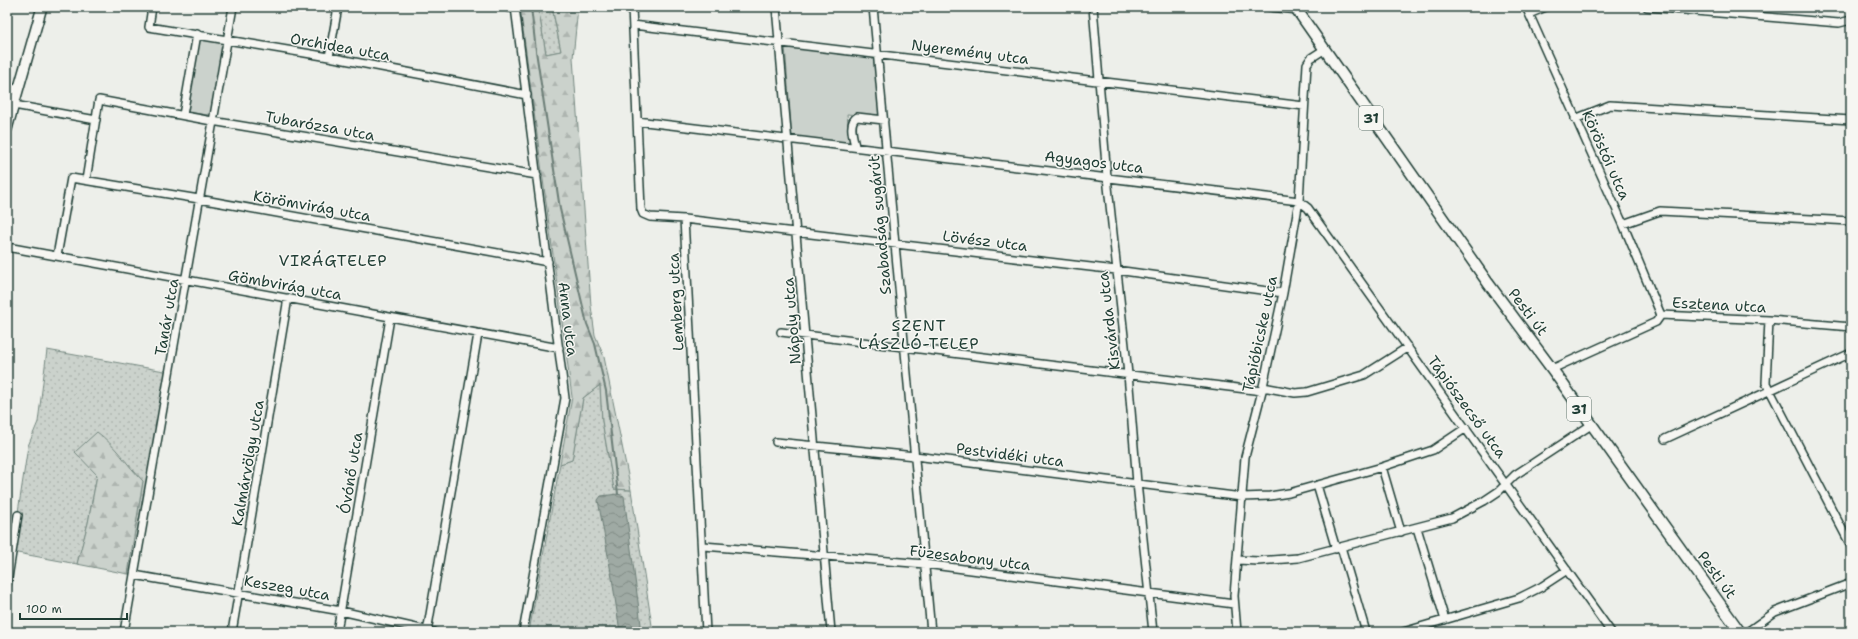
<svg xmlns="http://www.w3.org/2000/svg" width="1858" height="639" font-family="'Shantell Sans',sans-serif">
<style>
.grass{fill:url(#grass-dots);stroke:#758880}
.forest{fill:url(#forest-firs);stroke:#758880}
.park{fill:#cbd2cc;stroke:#758880}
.water{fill:url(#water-waves);stroke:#6c7e77}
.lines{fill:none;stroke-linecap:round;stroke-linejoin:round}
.stream{stroke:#6c7e77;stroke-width:2}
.street-casing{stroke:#1f3d34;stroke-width:10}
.secondary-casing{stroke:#1f3d34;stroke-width:12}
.primary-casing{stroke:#1f3d34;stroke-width:13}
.street{stroke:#f6f6f2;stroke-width:7}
.secondary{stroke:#f6f6f2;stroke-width:9}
.primary{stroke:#f6f6f2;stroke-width:10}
.labels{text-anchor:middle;stroke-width:3;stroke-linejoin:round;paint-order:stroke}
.shield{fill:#f6f6f2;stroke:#60746d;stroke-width:1}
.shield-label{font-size:14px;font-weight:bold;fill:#1f3d34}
.street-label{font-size:15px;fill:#1f3d34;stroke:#f6f6f2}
.neighbourhood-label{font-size:16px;letter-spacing:1px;fill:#1f3d34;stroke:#f6f6f2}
</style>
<defs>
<pattern id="grass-dots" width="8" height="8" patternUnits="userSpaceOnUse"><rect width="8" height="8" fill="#cbd2cc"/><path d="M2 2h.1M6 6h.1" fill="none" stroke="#aeb5b0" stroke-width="1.8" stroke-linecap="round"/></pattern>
<pattern id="forest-firs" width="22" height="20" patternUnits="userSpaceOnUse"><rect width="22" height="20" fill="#cbd2cc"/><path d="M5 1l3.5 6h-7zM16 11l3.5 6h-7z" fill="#aeb5b0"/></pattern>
<pattern id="water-waves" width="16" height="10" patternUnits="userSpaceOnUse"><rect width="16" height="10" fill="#9faaa4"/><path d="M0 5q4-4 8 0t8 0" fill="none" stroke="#818c86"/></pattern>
</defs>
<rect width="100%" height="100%" fill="#edefea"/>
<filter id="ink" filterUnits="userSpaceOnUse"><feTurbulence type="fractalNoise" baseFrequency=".025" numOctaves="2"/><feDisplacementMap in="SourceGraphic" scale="8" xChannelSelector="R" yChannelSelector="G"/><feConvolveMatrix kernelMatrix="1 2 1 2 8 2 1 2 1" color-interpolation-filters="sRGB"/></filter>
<g filter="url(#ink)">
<!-- grass -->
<path class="grass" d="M 538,7 L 552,7 L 561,51 L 546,54 Z
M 47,350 L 170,372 L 134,575 L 128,574 L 143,481 L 128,465 L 97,475 L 88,523 L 77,564 L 12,552 L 28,446 L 38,422 Z
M 600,385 L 602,421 L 614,489 L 631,490 L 653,632 L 529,632 L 560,464 L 572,460 L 583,398 Z"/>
<!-- forest -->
<path class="forest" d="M 520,7 L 538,7 L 546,54 L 561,51 L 552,7 L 578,7 L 573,58 L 591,306 L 595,335 L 604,357 L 631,490 L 614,489 L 602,421 L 600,385 L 583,398 L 572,460 L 560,464 L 572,397 Z
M 97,432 C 115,445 127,465 143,481 L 128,574 L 77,564 L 88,523 L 97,475 L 75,452 Z"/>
<!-- park -->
<path class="park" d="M 201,38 L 221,42 L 223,45 L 212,112 L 206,115 L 189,112 L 186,109 L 199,39 Z
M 785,46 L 870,56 L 875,62 L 880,117 L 847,114 L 850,143 L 792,138 Z"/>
<!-- water -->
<path class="water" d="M 618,494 L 624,496 L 642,632 L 620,632 L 612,578 L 598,500 L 601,496 Z"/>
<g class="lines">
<!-- stream -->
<path class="stream" d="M 531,7 L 536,51 L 560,209 L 587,324 L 595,344 L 606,391 L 618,494"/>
<defs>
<path id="street" d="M 152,7 L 149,27 L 329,57 L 527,95
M 506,7 L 516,9
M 515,7 L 565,398 L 523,632
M 632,7 L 641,209 L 643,214 L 650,217 L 684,219 L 1116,270 L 1283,293
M 776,7 L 831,632
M 873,7 L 931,632
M 1093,7 L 1107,177 L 1128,374 L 1137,483 L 1153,632
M 1270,7 L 1298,10
M 1526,7 L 1623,224 L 1661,315
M 1647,7 L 1839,23 L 1851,20
M 1529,14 L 1546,7
M 633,25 L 1304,106
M 329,57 L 338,7
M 7,90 L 19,88
M 14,105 L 96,120
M 183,115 L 197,34
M 1575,119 L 1610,105 L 1851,120
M 637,121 L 1299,201 L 1308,208 L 1611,632
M 855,146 C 853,137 848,122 857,117 L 884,120
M 86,180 L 99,100 L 212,121 L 537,175
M 684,219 L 706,632
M 1623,224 L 1660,211 L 1851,221
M 7,247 L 559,348
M 57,256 L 71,178 L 199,199 L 548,262
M 1661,315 L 1769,320 L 1851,327
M 1769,320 L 1766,383 L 1851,546
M 781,332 L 1262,391
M 1552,369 L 1656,322 L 1661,315
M 1263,387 L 1295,393 L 1307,392 L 1364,375 L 1408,347
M 1665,439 L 1851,353
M 776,442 L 915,456 L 1242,497 L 1270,496 L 1289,493 L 1382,467 L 1433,450 L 1466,428
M 1382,467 L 1401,532
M 1317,485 L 1336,549
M 1417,528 L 1445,620
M 703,546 L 925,564 L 1234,604
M 1341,547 L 1366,632
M 1237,560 L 1258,561 L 1298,558 L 1452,518 L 1484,501 L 1499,491 L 1515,475 L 1591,425
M 134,575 L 341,611 L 434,632
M 7,584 L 18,515
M 124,632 L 233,7
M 232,632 L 288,298
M 337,632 L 390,318
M 427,632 L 478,334
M 1237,632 L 1234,596 L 1245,457 L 1262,391 L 1283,293 L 1299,201 L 1307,64 L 1311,58 L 1325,49
M 1403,632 L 1519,598 L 1541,587 L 1567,570
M 1747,632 L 1775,612 L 1851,583"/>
<path id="secondary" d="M 7,129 L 42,7"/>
<path id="primary" d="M 1295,7 L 1488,283 L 1552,369 L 1740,632"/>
</defs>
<!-- street casing -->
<use href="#street" class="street-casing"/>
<!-- secondary casing -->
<use href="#secondary" class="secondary-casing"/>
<!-- primary casing -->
<use href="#primary" class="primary-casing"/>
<!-- street -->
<use href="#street" class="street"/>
<!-- secondary -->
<use href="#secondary" class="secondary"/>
<!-- primary -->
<use href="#primary" class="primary"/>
</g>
</g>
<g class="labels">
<!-- shield labels -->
<g class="shield">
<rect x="1359" y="106" width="24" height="24" rx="3"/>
<rect x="1567" y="397" width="24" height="24" rx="3"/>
</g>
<g class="shield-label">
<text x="1371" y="123">31</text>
<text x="1579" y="414">31</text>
</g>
<!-- street labels -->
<g class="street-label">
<text transform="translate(340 47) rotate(10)" y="5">Orchidea utca</text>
<text transform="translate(970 52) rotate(7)" y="5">Nyeremény utca</text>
<text transform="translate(320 126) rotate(10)" y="5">Tubarózsa utca</text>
<text transform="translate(1606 155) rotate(66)" y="5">Köröstói utca</text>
<text transform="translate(1094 162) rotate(7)" y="5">Agyagos utca</text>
<text transform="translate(312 206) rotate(10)" y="5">Körömvirág utca</text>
<text transform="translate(880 225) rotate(-95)" y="5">Szabadság sugárút</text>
<text transform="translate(985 241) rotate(7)" y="5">Lövész utca</text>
<text transform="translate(285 285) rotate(10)" y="5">Gömbvirág utca</text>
<text transform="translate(676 302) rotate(-93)" y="5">Lemberg utca</text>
<text transform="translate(1719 305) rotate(3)" y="5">Esztena utca</text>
<text transform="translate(1528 312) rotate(53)" y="5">Pesti út</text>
<text transform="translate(167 317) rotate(-80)" y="5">Tanár utca</text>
<text transform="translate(568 319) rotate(83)" y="5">Anna utca</text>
<text transform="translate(792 321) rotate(-95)" y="5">Nápoly utca</text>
<text transform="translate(1109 321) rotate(-97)" y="5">Kisvárda utca</text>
<text transform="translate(1260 334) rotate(-78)" y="5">Tápióbicske utca</text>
<text transform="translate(1467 407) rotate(54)" y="5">Tápiószecső utca</text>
<text transform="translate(1010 455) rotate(7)" y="5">Pestvidéki utca</text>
<text transform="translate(248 463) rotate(-80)" y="5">Kalmárvölgy utca</text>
<text transform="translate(351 473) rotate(-81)" y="5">Óvónő utca</text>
<text transform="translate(970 558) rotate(7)" y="5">Füzesabony utca</text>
<text transform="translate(1717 575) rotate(54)" y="5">Pesti út</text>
<text transform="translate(287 588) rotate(10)" y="5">Keszeg utca</text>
</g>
<!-- neighbourhood labels -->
<g class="neighbourhood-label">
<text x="333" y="266">VIRÁGTELEP</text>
<text x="919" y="331">SZENT<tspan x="919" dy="18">LÁSZLÓ-TELEP</tspan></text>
</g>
</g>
<!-- margin -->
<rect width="1858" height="639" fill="none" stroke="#f6f6f2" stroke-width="24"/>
<rect x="12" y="12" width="1834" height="615" fill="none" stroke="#1f3d34" stroke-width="1.5" filter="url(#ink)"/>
<!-- scale -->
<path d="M20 613v6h107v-6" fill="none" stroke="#1f3d34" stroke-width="2"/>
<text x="26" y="613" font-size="12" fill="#1f3d34" stroke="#f6f6f2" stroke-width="3" paint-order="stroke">100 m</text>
</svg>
